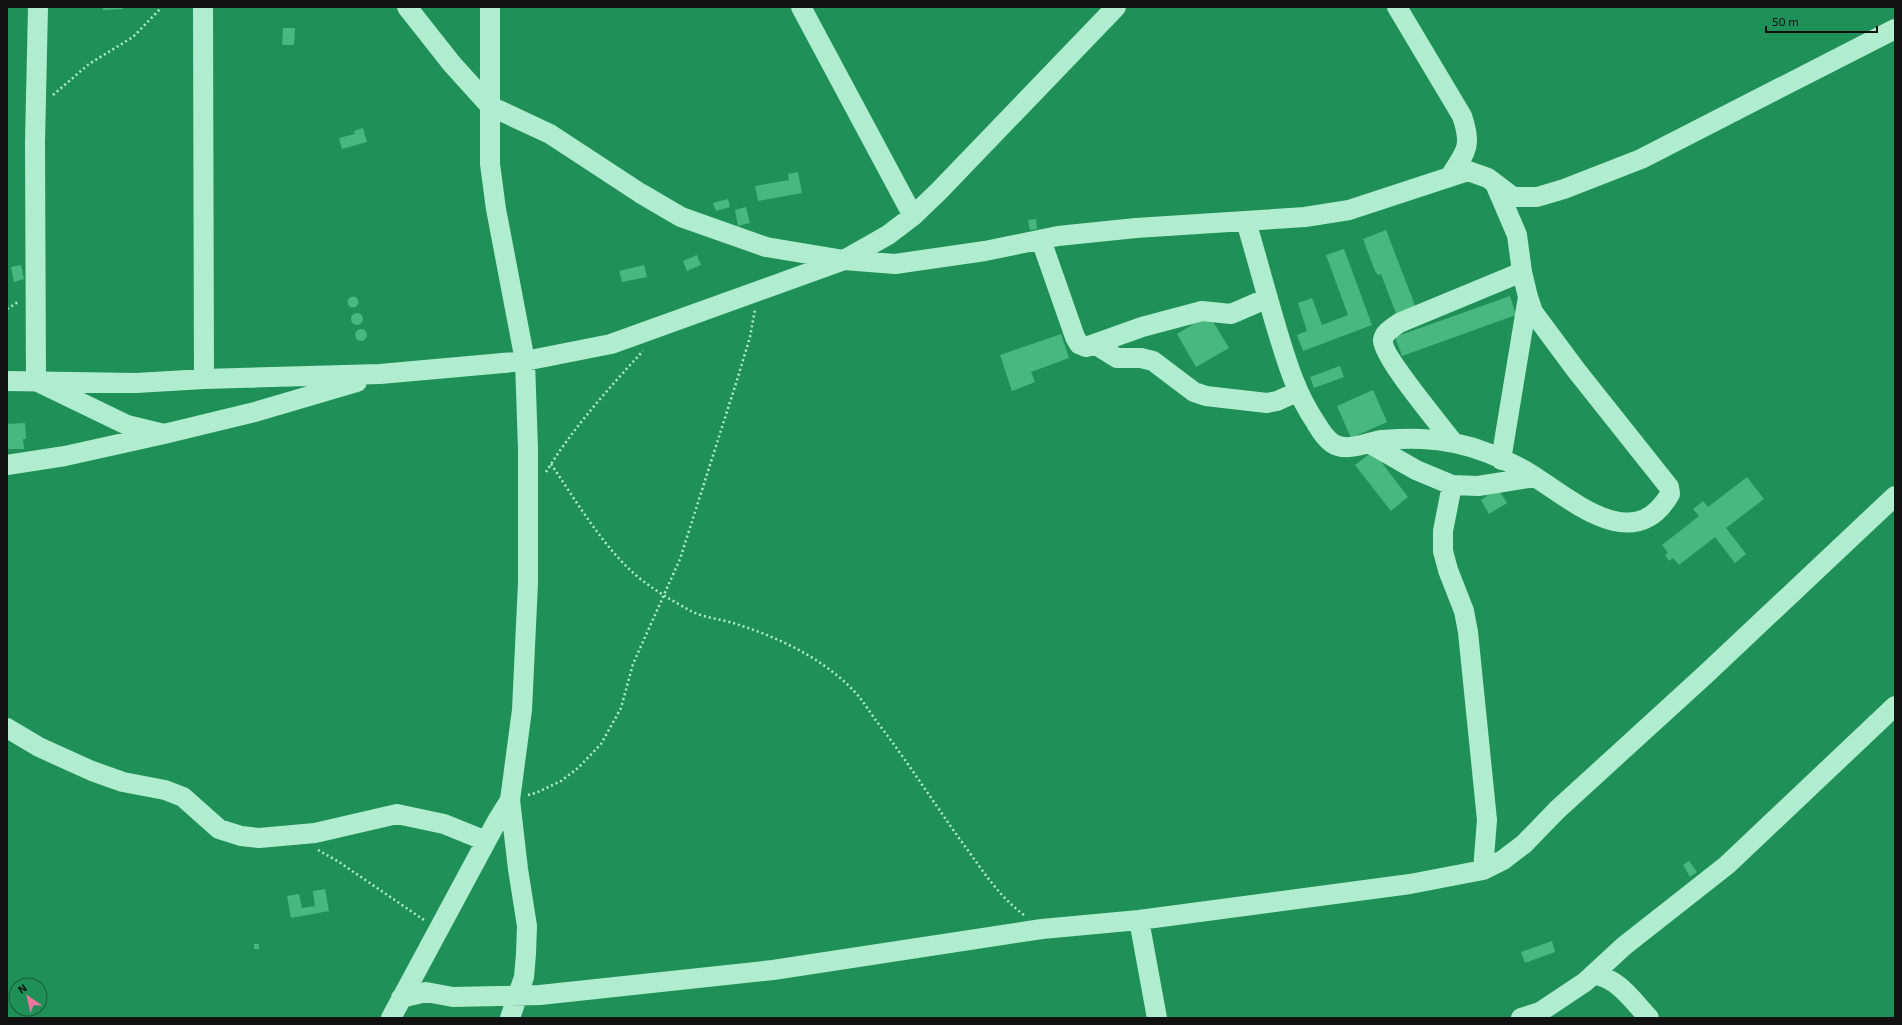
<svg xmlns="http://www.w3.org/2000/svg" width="1902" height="1025" font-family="'Exo 2',sans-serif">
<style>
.building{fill:#49b780}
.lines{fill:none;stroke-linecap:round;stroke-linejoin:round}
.path{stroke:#b0edce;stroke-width:2.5;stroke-dasharray:2 3;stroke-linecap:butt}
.minor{stroke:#b0edce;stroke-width:20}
</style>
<rect width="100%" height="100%" fill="#209059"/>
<!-- building -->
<path class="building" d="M 103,7 L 123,7 L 123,9 L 103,10 Z
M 283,28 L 295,28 L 294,45 L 282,45 Z
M 363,128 L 367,142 L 342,149 L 339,138 L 355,134 L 354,131 Z
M 798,172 L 802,193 L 758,201 L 755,186 L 789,180 L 788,174 Z
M 728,199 L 730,207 L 716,211 L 713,203 Z
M 746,207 L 750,223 L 738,226 L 735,210 Z
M 1036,219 L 1037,229 L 1030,230 L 1028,220 Z
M 1386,230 L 1416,308 L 1397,316 L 1381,274 L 1378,275 L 1375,271 L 1363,239 Z
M 1344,249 L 1372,325 L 1303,351 L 1297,335 L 1307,331 L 1298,303 L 1312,298 L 1322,325 L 1348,315 L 1326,255 Z
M 697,255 L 701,265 L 687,271 L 683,261 Z
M 21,265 L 24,279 L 14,282 L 11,267 Z
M 644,265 L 647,277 L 622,282 L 619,271 Z
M 1510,296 L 1516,315 L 1402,356 L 1395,337 Z
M347.5 302a5.5 5.5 0 1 1 11 0a5.5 5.5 0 1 1-11 0Z
M351 319a6 6 0 1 1 12 0a6 6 0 1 1-12 0Z
M 1209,315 L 1229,348 L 1196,367 L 1177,334 Z
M355 335a6 6 0 1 1 12 0a6 6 0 1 1-12 0Z
M 1061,334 L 1069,358 L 1031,372 L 1035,382 L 1012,391 L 1000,355 Z
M 1340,366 L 1344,377 L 1314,388 L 1310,377 Z
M 1373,390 L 1387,422 L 1351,438 L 1337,406 Z
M 25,423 L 26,439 L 23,439 L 24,449 L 7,449 L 7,424 Z
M 1373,451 L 1408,497 L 1391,511 L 1355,465 Z
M 1747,477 L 1764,499 L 1726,528 L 1746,554 L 1735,563 L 1715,537 L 1679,565 L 1673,558 L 1669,561 L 1665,555 L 1668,553 L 1662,545 L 1699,516 L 1693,509 L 1703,501 L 1708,507 Z
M 1497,487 L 1507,503 L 1489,514 L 1481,500 L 1487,496 L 1486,494 Z
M 1689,861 L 1697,872 L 1690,877 L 1683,865 Z
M 325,889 L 329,911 L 291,918 L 287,896 L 299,894 L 302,908 L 315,906 L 313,891 Z
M 1552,941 L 1555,952 L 1525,963 L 1521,952 Z
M 254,944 L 259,944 L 259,949 L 254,949 Z"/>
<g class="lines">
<!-- path -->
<path class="path" d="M 53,95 L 89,64 L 133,37 L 162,7
M 7,309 L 18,302
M 551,464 C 574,498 598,538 627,567 C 645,585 669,599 691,611 C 704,618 722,619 736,624 C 778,637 822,658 853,690 C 862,699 869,711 877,722 C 909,763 936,807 967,849 C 984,873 1000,897 1024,915
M 546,472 C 573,428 608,389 643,351
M 528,795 L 536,793 L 561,781 L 578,768 L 601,744 L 621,708 L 633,664 L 680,559 L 738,377 L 750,337 L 755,310
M 318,850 L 339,862 L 424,920"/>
<!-- minor -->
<path class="minor" d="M 38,7 L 35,142 L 36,381 L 127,425 L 164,434
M 203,7 L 204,379
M 407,7 L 452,64 L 490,106 L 550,134 L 640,193 L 681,217 L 766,247 L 844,260 L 895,264 L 985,251 L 1058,236 L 1136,228 L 1305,217 L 1349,210 L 1468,171 L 1488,178 L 1513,197 L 1537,197 L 1564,189 L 1641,159 L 1895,29
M 490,7 L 490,164 L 496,209 L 525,361 L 528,449 L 528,583 L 522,710 L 510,800 L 518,869 L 527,926 L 526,954 L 524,977 L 510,1018
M 801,7 L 913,216
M 1397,7 L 1462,116 C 1472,145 1467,151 1450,176
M 1246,221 C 1257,259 1267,296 1278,333 C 1288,366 1297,395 1316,423 C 1320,430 1325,438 1332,443 C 1346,453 1367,442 1382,440 C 1395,439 1409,438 1422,439 C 1446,440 1465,444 1488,453 C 1500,458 1513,464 1524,470 C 1566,494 1632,560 1670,494 L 1669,487 L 1576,370 L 1533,312 L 1528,297 L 1522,272 L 1517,235 L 1496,186
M 1041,240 L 1075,337 L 1079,344 L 1086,347 L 1142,327 L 1202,311 L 1231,314 L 1268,298
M 1096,345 L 1117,358 L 1141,358 L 1153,361 L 1194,392 L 1206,396 L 1267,403 L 1277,401 L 1297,392
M 7,381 L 136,383 L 204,379 L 380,374 L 525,361 L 611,344 L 844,260 L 888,235 L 913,216 L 939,191 L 1116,7
M 1452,441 C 1441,426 1381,355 1383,340 C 1384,332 1394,327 1399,323 L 1522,272
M 1369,443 L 1416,470 L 1452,485 L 1478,486 L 1535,477
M 1501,460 L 1528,297
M 7,465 L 65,456 L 164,434 L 255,412 L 357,382
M 1452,485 L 1443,531 L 1443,551 L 1448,570 L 1464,611 L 1468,632 L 1487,820 L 1483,870
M 7,728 L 39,747 L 92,771 L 123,782 L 165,790 L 183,797 L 219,829 L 241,836 L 259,838 L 315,833 L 397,814 L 444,824 L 486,841
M 1139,920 L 1157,1018
M 1594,974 C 1620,980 1631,999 1649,1018
M 401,998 L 426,992 L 453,997 L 540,995 L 773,970 L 1042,929 L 1139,920 L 1410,884 L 1483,870 L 1503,860 L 1524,844 L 1557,810 L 1706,674 L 1895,496
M 391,1018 L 497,821 L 510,800
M 1521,1018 L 1540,1012 L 1585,982 L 1624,946 L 1727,865 L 1895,706"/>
</g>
<!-- border -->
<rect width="1902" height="1025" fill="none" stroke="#111111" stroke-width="16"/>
<!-- north arrow -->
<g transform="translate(28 997) rotate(326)"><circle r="19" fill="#209059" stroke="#1a5d3c"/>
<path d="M0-3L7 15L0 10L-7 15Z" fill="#fa72a0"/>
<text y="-6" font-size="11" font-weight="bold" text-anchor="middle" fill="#111111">N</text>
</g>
<!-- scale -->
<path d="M1766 26v6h111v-6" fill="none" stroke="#111111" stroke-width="2"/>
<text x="1772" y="26" font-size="12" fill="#111111" stroke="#209059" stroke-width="3" paint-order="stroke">50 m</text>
</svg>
